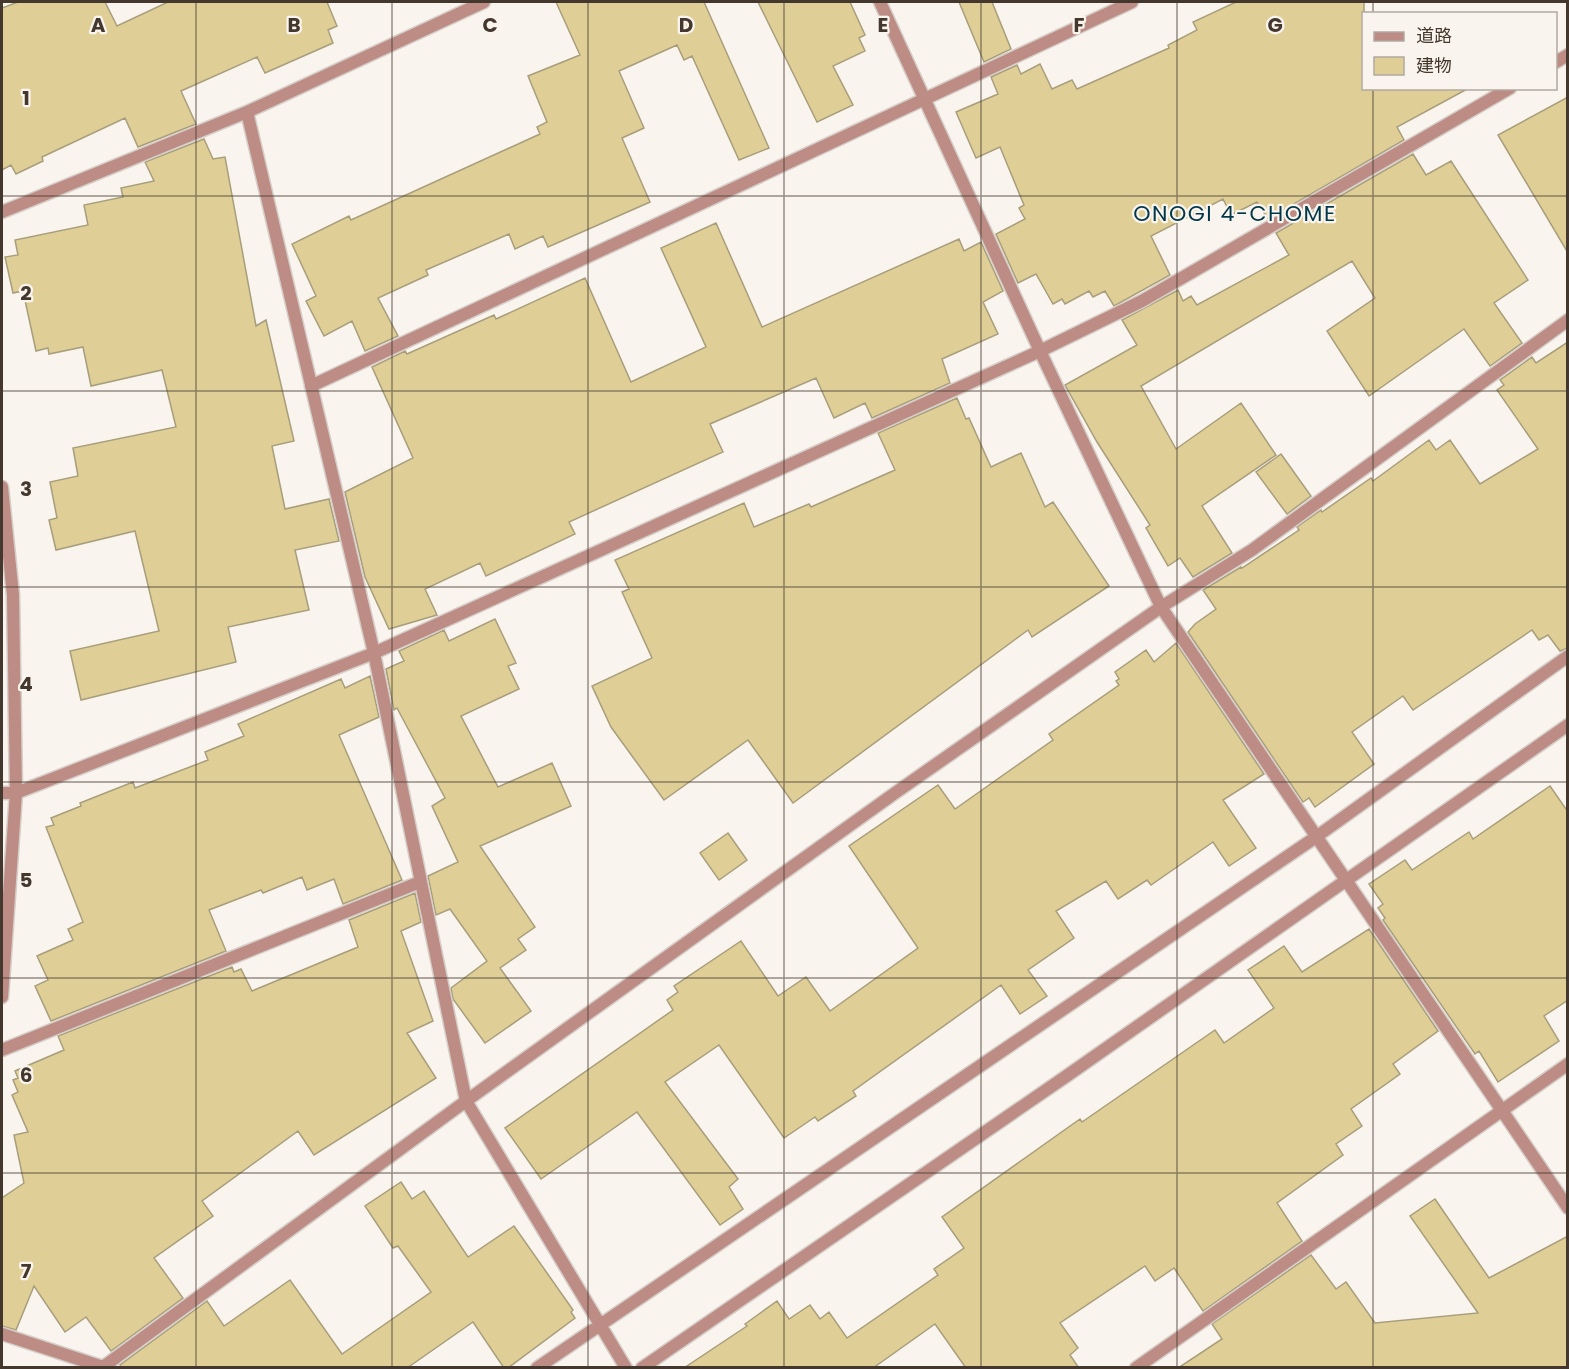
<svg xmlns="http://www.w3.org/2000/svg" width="1569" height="1369" font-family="Poppins,'Noto Sans JP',sans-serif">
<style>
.building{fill:#dfcf97;stroke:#a89e7b;stroke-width:1.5}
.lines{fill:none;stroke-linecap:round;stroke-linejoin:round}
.minor-casing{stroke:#d6cec8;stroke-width:15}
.minor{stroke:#bc8c85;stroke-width:12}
.grid{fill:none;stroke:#44382e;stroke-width:1.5;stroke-opacity:0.55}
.labels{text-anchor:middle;stroke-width:4.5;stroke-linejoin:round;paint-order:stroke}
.neighbourhood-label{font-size:22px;letter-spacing:1.5px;fill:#003849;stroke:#faf4ee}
.grid-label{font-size:20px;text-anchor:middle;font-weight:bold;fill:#44382e;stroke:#faf4ee;stroke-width:4.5;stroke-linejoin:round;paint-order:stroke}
</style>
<rect width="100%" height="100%" fill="#faf4ee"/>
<!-- building -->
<path class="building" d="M 18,2 L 105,2 L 117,26 L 168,2 L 327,2 L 337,26 L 328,30 L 333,43 L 265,73 L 257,57 L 181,91 L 196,124 L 138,147 L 125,118 L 42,157 L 43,161 L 16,174 L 11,165 L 2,170 L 2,8 Z
M 556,2 L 704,2 L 769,148 L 739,160 L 692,56 L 684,60 L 677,45 L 619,71 L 644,128 L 622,138 L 650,202 L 548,247 L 543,236 L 515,249 L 509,234 L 426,270 L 428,275 L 378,298 L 398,336 L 365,351 L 352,321 L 324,336 L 306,301 L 316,296 L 292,244 L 349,216 L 351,220 L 540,134 L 537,127 L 547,122 L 528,76 L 580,55 Z
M 758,2 L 850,2 L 865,35 L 859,38 L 865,51 L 833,66 L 853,105 L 817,122 Z
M 959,2 L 992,2 L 1011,49 L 984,62 Z
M 1236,2 L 1364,2 L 1364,88 L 1469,88 L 1397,127 L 1404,140 L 1268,219 L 1257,202 L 1231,215 L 1223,199 L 1151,236 L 1170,275 L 1114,306 L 1105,291 L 1093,297 L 1089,291 L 1065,304 L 1062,299 L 1053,304 L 1036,274 L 1018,283 L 996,234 L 1025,219 L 1019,208 L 1024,205 L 1000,147 L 976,158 L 956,112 L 998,94 L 991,77 L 1017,65 L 1021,74 L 1040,64 L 1052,89 L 1072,80 L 1077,89 L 1169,48 L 1168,45 L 1197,30 L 1193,22 Z
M 1568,97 L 1568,253 L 1498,135 Z
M 204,139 L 213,159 L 225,157 L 256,326 L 266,320 L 294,441 L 272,446 L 285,509 L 329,499 L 339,541 L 295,550 L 309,610 L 228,627 L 236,662 L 81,700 L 70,651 L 159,631 L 135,531 L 56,550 L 49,520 L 57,518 L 50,482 L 78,476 L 73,448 L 176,427 L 162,370 L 91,386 L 83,347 L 49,354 L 48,348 L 36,351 L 23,291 L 13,293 L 5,257 L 18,255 L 15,240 L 88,225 L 84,205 L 123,197 L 121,188 L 154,181 L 145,162 Z
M 1413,154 L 1426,175 L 1451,161 L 1528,280 L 1494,303 L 1522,343 L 1490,366 L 1464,329 L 1369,396 L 1327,331 L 1375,298 L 1352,261 L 1141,386 L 1176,449 L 1241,403 L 1276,455 L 1202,506 L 1232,553 L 1193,577 L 1180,558 L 1168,566 L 1146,528 L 1150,525 L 1097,442 L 1065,385 L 1137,345 L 1122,320 L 1178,290 L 1183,301 L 1191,296 L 1197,305 L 1289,255 L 1276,233 Z
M 716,223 L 762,327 L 959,239 L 964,251 L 981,242 L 1003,291 L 983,302 L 998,334 L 942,359 L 950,383 L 872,418 L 865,403 L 834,418 L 816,378 L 710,424 L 723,452 L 569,522 L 575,534 L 486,576 L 480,563 L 425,589 L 437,615 L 389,629 L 365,577 L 345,492 L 413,458 L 372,367 L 405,351 L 407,354 L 494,315 L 496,319 L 585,278 L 631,382 L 706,347 L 661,248 Z
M 1568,342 L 1568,648 L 1560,651 L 1548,635 L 1539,640 L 1532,630 L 1413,710 L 1403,696 L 1352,732 L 1374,764 L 1315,807 L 1309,798 L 1303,802 L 1188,632 L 1195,624 L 1216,609 L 1203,590 L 1241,567 L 1242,568 L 1299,530 L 1297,527 L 1321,510 L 1322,512 L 1371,478 L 1373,481 L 1429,440 L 1436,450 L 1450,440 L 1480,484 L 1538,449 L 1497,390 L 1504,385 L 1500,380 L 1532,357 L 1536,363 Z
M 957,398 L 966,419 L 969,418 L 991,467 L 1021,453 L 1045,507 L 1053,502 L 1109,586 L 1032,637 L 1028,630 L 793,803 L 748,740 L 664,800 L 611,727 L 592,686 L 652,658 L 622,592 L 629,589 L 615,560 L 744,503 L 754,527 L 809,504 L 811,507 L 895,470 L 878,433 Z
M 1281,454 L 1311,496 L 1287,514 L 1256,472 Z
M 495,619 L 516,663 L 508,666 L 519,689 L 461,716 L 498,787 L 552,763 L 571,806 L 480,846 L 535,927 L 518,939 L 526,950 L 500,968 L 531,1011 L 485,1043 L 453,999 L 451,988 L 487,961 L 450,909 L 436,915 L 428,876 L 458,862 L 432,806 L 445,798 L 397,708 L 394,710 L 386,669 L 404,661 L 399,651 L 444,630 L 449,641 Z
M 1176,643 L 1264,774 L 1223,800 L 1256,848 L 1229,866 L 1213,842 L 1151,885 L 1147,880 L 1118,899 L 1106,881 L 1056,911 L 1074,938 L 1028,970 L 1047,996 L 1020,1014 L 1001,985 L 853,1091 L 856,1096 L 818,1121 L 815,1117 L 784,1138 L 719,1045 L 665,1082 L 738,1179 L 729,1187 L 743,1209 L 720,1225 L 637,1112 L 541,1179 L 505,1128 L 673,1010 L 667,1000 L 678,992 L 674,986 L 741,941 L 778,996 L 806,977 L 830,1011 L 918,948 L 849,846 L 938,785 L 955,809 L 1053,740 L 1049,734 L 1119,685 L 1116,681 L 1119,679 L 1115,672 L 1146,650 L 1154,662 Z
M 370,676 L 379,717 L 339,735 L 402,880 L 343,904 L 334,879 L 307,890 L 302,877 L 263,893 L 261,890 L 209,910 L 226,951 L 51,1021 L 35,986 L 48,980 L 37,956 L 73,940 L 68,929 L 83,922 L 46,827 L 54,825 L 51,818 L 81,806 L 80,803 L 133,782 L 135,788 L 208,760 L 205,752 L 244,736 L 238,724 L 341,679 L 345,688 Z
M 1550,786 L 1568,812 L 1568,1000 L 1544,1016 L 1559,1041 L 1498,1082 L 1479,1051 L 1475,1054 L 1383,920 L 1385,918 L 1378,908 L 1383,904 L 1369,884 L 1405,860 L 1412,870 L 1469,832 L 1473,839 Z
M 728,833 L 747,860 L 719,880 L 700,853 Z
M 415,893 L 421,922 L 401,931 L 433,1021 L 407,1033 L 436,1078 L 314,1155 L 298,1131 L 202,1201 L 213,1216 L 154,1258 L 183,1298 L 111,1351 L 86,1317 L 65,1332 L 34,1286 L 16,1330 L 2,1326 L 2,1198 L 24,1183 L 14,1135 L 28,1132 L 12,1095 L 18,1092 L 13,1080 L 18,1078 L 15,1071 L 64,1050 L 58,1036 L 232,967 L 234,972 L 241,969 L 252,991 L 358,947 L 349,920 Z
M 1369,929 L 1438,1031 L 1393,1064 L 1400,1074 L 1351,1109 L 1362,1126 L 1336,1144 L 1343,1155 L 1277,1203 L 1302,1241 L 1203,1311 L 1174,1268 L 1155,1281 L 1145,1266 L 1060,1323 L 1078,1348 L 1070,1355 L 1079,1368 L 966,1368 L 935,1324 L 873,1368 L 684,1368 L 747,1326 L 745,1324 L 777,1301 L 789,1319 L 810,1305 L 820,1319 L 829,1312 L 847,1338 L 938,1275 L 934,1269 L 964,1248 L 942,1217 L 1080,1119 L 1082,1122 L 1215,1030 L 1224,1043 L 1274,1008 L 1248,970 L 1284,946 L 1302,972 Z
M 401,1182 L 412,1199 L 424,1191 L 468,1257 L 514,1226 L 573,1310 L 571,1312 L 575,1318 L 508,1368 L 504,1368 L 473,1322 L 407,1368 L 122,1368 L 120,1365 L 207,1301 L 224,1326 L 290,1280 L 342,1354 L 431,1292 L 398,1246 L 393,1248 L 365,1206 Z
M 1435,1199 L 1489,1278 L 1568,1236 L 1568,1368 L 1178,1368 L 1222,1339 L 1212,1324 L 1311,1255 L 1336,1289 L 1346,1282 L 1375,1323 L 1478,1313 L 1410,1216 Z"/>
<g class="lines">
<defs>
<path id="minor" d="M 880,2 L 1040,351 L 1161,607 L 1568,1208
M 1556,62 L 1568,55
M 247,112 L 374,653 L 466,1101 L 626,1368
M 2,212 L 247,112 L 484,2
M 311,386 L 1132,2
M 2,487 L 13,595 L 16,793 L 2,997
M 2,793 L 16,793 L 374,653 L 1040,351 L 1142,301 L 1510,88
M 2,1050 L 420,882
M 2,1334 L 103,1367 L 466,1101 L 895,793 L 1161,607 L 1252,550 L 1568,320
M 537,1368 L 1316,837 L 1568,656
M 642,1368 L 1068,1075 L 1568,725
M 1136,1368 L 1568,1064"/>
</defs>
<!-- minor casing -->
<use href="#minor" class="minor-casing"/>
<!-- minor -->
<use href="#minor" class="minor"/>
</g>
<!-- grid -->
<path class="grid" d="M 196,2 L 196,1368M 392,2 L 392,1368M 588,2 L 588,1368M 784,2 L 784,1368M 981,2 L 981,1368M 1177,2 L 1177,1368M 1373,2 L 1373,14M 1373,88 L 1373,1368M 2,196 L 1568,196M 2,391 L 1568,391M 2,587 L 1568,587M 2,782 L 1568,782M 2,978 L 1568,978M 2,1173 L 1568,1173"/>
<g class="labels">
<!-- neighbourhood labels -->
<g class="neighbourhood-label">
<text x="1235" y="221">ONOGI 4-CHOME</text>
</g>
</g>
<g class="grid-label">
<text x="98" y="32">A</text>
<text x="294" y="32">B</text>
<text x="490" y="32">C</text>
<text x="686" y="32">D</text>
<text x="883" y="32">E</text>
<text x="1079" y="32">F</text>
<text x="1275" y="32">G</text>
<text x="26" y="105">1</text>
<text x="26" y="300">2</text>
<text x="26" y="496">3</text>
<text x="26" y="691">4</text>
<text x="26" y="887">5</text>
<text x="26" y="1082">6</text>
<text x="26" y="1278">7</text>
</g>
<!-- border -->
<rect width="1569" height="1369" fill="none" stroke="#44382e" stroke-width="6"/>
<!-- legend -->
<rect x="1362" y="12" width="195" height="78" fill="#faf4ee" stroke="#b1a9a1" stroke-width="1.5"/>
<rect x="1374" y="32" width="30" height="9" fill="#bc8c85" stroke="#b1a9a1" stroke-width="1.5"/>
<text x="1416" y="42" font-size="18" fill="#44382e">道路</text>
<rect x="1374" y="57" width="30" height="18" fill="#dfcf97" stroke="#b1a9a1" stroke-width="1.5"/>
<text x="1416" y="72" font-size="18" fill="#44382e">建物</text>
</svg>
